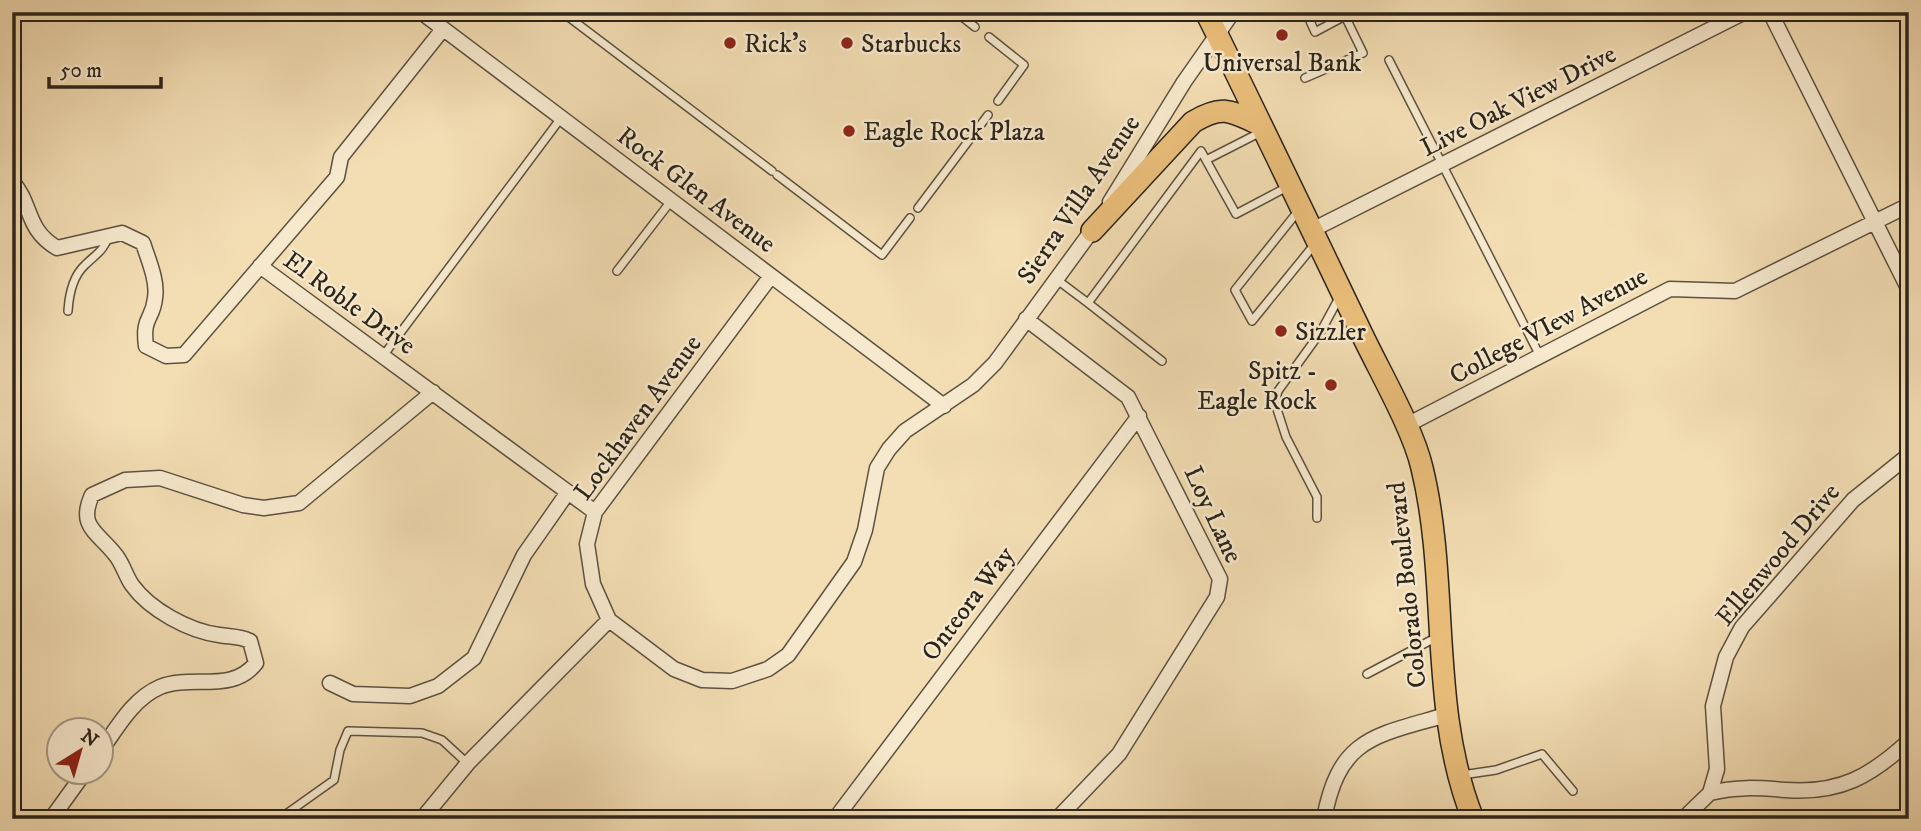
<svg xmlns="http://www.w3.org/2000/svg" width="1921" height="831" font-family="'IM FELL DW Pica',serif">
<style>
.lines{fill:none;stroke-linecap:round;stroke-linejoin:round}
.service-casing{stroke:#5d5240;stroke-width:10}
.minor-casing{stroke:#5d5240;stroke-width:17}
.primary-casing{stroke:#2b241a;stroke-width:24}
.service{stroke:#f7e9ce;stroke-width:7}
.minor{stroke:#f7e9ce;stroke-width:14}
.primary{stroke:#eabe7a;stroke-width:21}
.poi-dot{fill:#8f2418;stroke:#f7e9ce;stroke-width:2.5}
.labels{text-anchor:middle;stroke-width:5;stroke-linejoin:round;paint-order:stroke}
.poi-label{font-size:26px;fill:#2b241a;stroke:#f7e9ce;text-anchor:start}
.street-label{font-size:26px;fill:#2b241a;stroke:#f7e9ce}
</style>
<rect width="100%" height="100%" fill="#f3ddb3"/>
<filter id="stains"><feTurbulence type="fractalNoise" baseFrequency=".00286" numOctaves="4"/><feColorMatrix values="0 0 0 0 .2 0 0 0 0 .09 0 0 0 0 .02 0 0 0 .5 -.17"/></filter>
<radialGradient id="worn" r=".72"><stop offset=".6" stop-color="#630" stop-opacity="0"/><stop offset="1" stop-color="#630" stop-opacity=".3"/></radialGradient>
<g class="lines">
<defs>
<path id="service" d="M 562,12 L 772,171
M 956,12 L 975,27
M 1306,12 L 1315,32 L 1345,16
M 989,37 L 1024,65 L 998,101
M 1389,60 L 1540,356
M 1305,78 L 1363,53 L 1343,12
M 1263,131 L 1206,160 L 1236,214 L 1289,186
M 777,175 L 882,255 L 910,218
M 918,208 L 988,115
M 1299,210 L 1235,290 L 1252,321 L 1314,245
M 617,271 L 671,201
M 1056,279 L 1088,303
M 68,311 C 69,295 73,276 85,265 C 96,254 104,251 109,235
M 383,356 L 561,118
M 1162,361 L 1088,303 L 1201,151 L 1206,160
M 1317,518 L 1317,497 L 1286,437 L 1275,403 L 1278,391 L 1320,333 L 1340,296
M 1367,674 L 1437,637
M 1462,775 L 1496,770 L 1542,754 L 1573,791
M 279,819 L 334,780 L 340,750 L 348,731 L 422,733 L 442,740 L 467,763"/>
<path id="minor" d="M 421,12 L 944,406
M 1770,12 L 1909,290
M 12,181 C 33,205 25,229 57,248 L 122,233 L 143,243 C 148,259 158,281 155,298 C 153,320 142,316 146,346 L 166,356 L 184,355 L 337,177 L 341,157 L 443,29
M 1110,202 L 1184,82 L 1233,12
M 1312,230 L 1745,12
M 260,266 L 595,512
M 771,276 L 595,512 L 587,544 L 593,584 L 609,620 L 674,669 L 702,680 L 732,681 L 768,669 L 788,655 L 854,562 L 865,530 L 877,468 L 889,449 L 905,431 L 973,385 L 995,363 L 1096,225
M 1026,319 L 1128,397 L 1220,579 L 1217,597 L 1119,754 L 1057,819
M 1405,426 L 1670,289 L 1735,291 L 1909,205
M 330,683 L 353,694 L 410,696 L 438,686 L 474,658 L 524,555 L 568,492
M 102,749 C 118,726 134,698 160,687 C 192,674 232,694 256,663 L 250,641 C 239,636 231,637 219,635 C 189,631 150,610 132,585 C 125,575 123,563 114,553 C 96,531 78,526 92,495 L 125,480 L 160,478 L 243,505 L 264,508 L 299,503 L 433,392
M 1710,793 C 1736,786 1760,788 1786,790 C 1840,794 1871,776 1909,741
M 51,819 L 85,772
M 422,819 L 468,763 L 609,620
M 835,819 L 1139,416
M 1324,819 C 1339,737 1375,736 1446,715
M 1683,819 L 1710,793 L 1717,769 L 1713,706 L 1726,657 L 1742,627 L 1853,500 L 1909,455"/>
<path id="primary" d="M 1206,12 C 1258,117 1308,222 1359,328 C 1377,367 1413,428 1422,468 C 1450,583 1428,707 1473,819
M 1092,231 L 1193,122 C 1223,104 1231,111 1261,125"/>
</defs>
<!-- service casing -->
<use href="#service" class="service-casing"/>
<!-- minor casing -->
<use href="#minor" class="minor-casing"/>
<!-- primary casing -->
<use href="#primary" class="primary-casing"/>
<!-- service -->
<use href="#service" class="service"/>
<!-- minor -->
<use href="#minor" class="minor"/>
<!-- primary -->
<use href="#primary" class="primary"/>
</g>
<!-- markers -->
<g class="poi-dot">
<circle cx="1282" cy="35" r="7"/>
<circle cx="730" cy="43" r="7"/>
<circle cx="847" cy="43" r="7"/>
<circle cx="849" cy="131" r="7"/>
<circle cx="1281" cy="331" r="7"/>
<circle cx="1331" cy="385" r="7"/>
</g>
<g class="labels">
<!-- poi labels -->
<g class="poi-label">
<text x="744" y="52">Rick's</text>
<text x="861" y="52">Starbucks</text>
<text x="1282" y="71" text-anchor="middle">Universal Bank</text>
<text x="863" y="140">Eagle Rock Plaza</text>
<text x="1295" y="340">Sizzler</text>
<text x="1317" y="379" text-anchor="end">Spitz -<tspan x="1317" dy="30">Eagle Rock</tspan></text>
</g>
<!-- street labels -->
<g class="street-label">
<text transform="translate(1518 100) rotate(-27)" y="9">Live Oak View Drive</text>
<text transform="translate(697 189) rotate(37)" y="9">Rock Glen Avenue</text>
<text transform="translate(1078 199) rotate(-56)" y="9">Sierra Villa Avenue</text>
<text transform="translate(350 302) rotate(36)" y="9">El Roble Drive</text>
<text transform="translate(1548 325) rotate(-28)" y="9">College VIew Avenue</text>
<text transform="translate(637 417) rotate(-54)" y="9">Lockhaven Avenue</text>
<text transform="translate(1214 514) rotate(65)" y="9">Loy Lane</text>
<text transform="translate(1777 554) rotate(-50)" y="9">Ellenwood Drive</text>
<text transform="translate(1406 585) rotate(-96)" y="9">Colorado Boulevard</text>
<text transform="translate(967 603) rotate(-53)" y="9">Onteora Way</text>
</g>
</g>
<!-- margin -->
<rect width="1921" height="831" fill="none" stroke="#f3ddb3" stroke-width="42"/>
<rect x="14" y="14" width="1893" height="803" fill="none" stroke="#2b241a" stroke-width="3.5"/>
<rect x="21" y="21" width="1879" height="789" fill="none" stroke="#2b241a" stroke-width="2"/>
<!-- north arrow -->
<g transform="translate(80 751) rotate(37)"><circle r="33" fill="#f7e9ce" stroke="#a59a86" stroke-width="2"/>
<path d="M0-5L12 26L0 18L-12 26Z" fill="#8f2418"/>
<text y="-10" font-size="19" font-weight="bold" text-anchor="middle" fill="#2b241a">N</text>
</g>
<!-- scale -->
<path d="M49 77v10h112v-10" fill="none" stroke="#2b241a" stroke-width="3.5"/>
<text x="60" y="77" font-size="21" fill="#2b241a" stroke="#f7e9ce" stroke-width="5" paint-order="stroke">50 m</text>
<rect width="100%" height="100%" filter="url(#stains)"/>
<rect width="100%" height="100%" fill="url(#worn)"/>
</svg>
